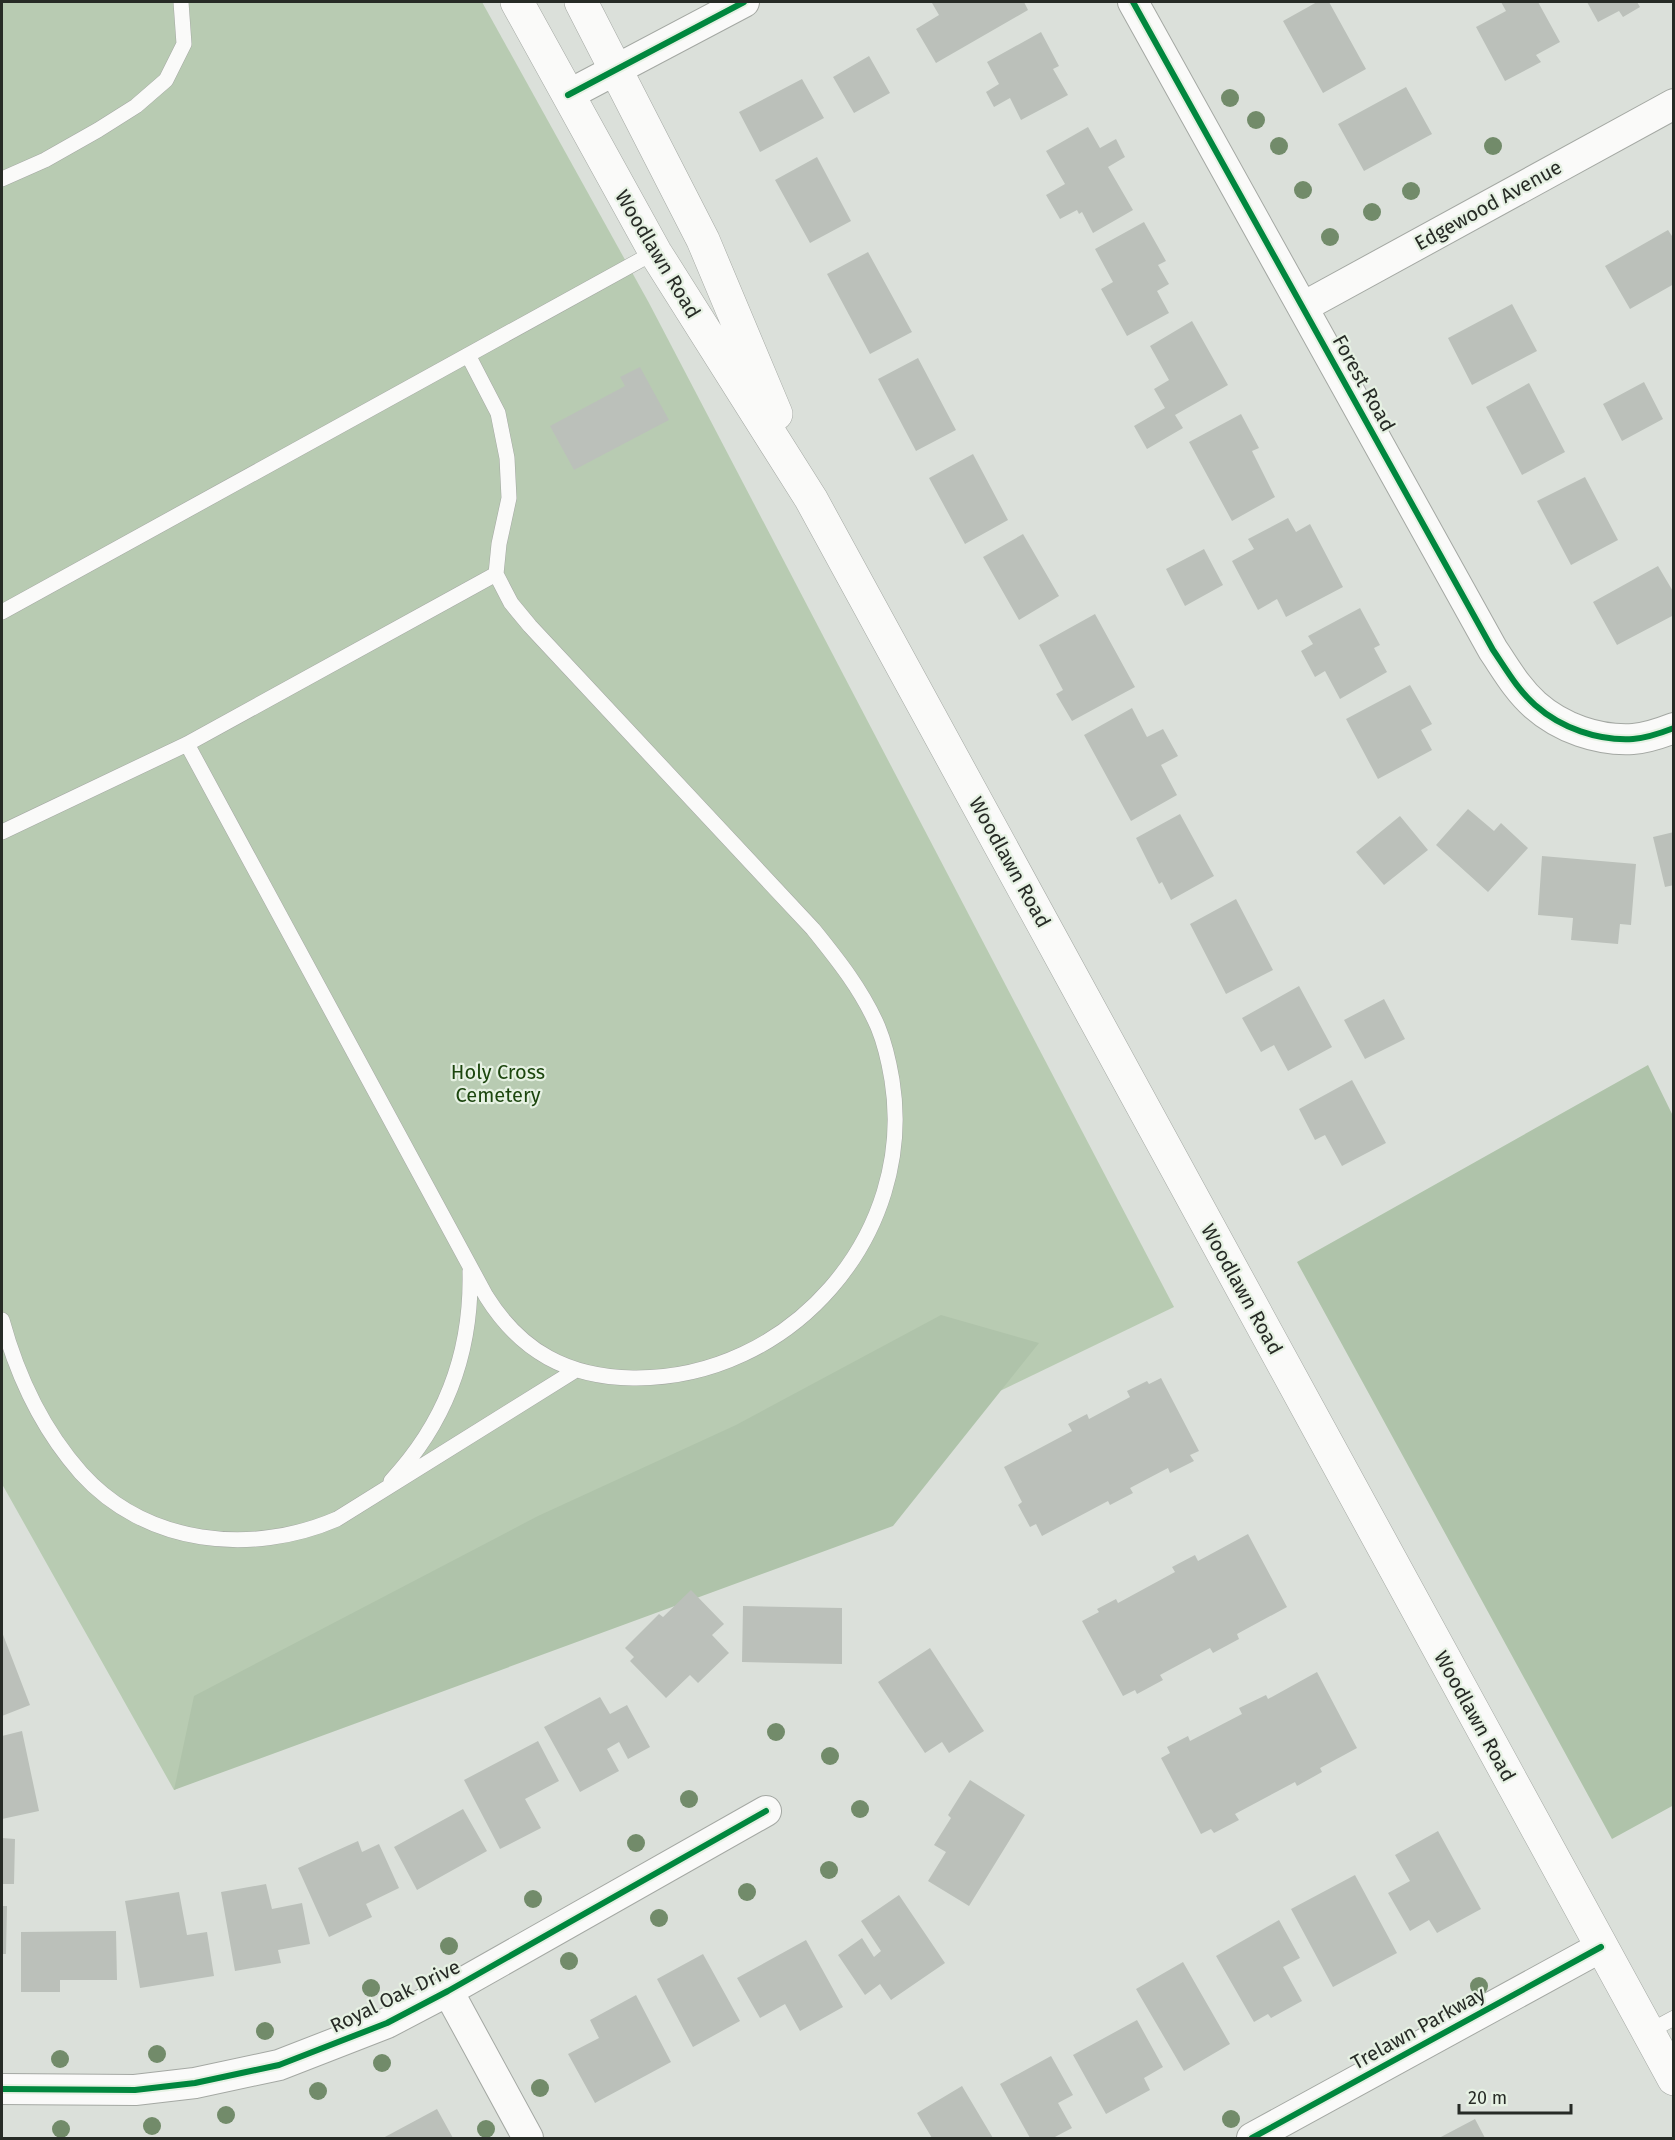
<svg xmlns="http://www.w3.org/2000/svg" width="1675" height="2140" font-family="'Fira Sans',sans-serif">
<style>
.green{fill:#b8cbb2}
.forest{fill:#afc3aa}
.building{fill:#bbc0ba}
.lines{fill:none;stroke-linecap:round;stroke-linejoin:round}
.service-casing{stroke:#a4a8a3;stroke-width:16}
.minor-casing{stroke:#a4a8a3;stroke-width:32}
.secondary-casing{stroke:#a4a8a3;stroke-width:34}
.service{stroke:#fafaf9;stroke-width:15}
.minor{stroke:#fafaf9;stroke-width:30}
.secondary{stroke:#fafaf9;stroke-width:33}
.cycleway-casing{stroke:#e6f1e3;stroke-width:10}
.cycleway{stroke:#00873e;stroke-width:6}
.tree{fill:#728b6a}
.labels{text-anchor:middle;stroke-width:4.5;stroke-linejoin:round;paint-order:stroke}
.street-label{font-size:20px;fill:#272b26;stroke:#e6f1e3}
.park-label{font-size:20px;fill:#1c460e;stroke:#e6f1e3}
</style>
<rect width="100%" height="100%" fill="#dbe0da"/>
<!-- green -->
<path class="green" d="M 2,2 L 482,2 L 649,303 L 1174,1307 L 174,1790 L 2,1484 Z"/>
<!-- forest -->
<path class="forest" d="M 1648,1065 L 1674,1118 L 1674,1805 L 1612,1839 L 1297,1262 Z
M 941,1315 L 1039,1343 L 893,1526 L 174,1790 L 194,1696 L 538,1516 L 736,1425 Z"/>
<!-- building -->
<path class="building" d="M 934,2 L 1024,2 L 1028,10 L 936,63 L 916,29 L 939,15 L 932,3 Z
M 1317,2 L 1329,2 L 1366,69 L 1323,93 L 1283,21 Z
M 1501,2 L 1538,2 L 1560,42 L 1536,55 L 1541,62 L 1505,81 L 1476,27 L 1506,11 Z
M 1587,2 L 1637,2 L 1640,7 L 1623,17 L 1619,11 L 1598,22 Z
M 1041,32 L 1059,66 L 1053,69 L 1068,95 L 1021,120 L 1010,98 L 994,107 L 986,92 L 999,84 L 987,62 Z
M 869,56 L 890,93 L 854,113 L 833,77 Z
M 802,79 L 824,118 L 760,152 L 739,112 Z
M 1406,87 L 1432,134 L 1364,171 L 1338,124 Z
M 1088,127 L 1100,148 L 1116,139 L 1125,157 L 1108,167 L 1133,210 L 1093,233 L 1082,212 L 1079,214 L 1077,210 L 1060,219 L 1046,195 L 1065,184 L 1046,151 Z
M 817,157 L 851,221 L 810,243 L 775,180 Z
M 1144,222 L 1166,261 L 1158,265 L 1169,284 L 1157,291 L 1169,313 L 1127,336 L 1101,289 L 1113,282 L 1095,249 Z
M 1668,230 L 1674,239 L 1674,284 L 1630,309 L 1605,266 Z
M 868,252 L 912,332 L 870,354 L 827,274 Z
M 1512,304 L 1537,351 L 1472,385 L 1448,338 Z
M 1192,321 L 1228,385 L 1175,415 L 1183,428 L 1147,449 L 1134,426 L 1165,408 L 1154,389 L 1169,380 L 1150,346 Z
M 918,358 L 956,430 L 916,451 L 878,379 Z
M 640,367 L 669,420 L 574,470 L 550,426 L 625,386 L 620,377 Z
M 1644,382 L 1663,419 L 1622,441 L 1603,404 Z
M 1529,383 L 1565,452 L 1522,475 L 1486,407 Z
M 1241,414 L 1259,448 L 1252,451 L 1275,497 L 1232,521 L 1189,442 Z
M 973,454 L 1008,520 L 965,544 L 929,478 Z
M 1585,477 L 1618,540 L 1571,565 L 1537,501 Z
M 1288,518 L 1296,532 L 1310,524 L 1343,587 L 1286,617 L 1277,599 L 1258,610 L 1232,561 L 1254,549 L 1248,539 Z
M 1023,534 L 1059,596 L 1019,620 L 983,557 Z
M 1204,549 L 1223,585 L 1185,606 L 1166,569 Z
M 1658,566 L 1674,593 L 1674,615 L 1617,645 L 1593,602 Z
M 1360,608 L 1380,645 L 1374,648 L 1387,672 L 1340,699 L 1325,671 L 1315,677 L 1301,651 L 1313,644 L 1308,636 Z
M 1095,614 L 1135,687 L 1072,721 L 1056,694 L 1063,690 L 1039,645 Z
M 1410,685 L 1432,724 L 1421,730 L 1432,750 L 1378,779 L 1346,719 Z
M 1132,708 L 1147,737 L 1163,729 L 1178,756 L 1161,765 L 1177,795 L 1131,821 L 1084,735 Z
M 1468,809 L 1494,831 L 1501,823 L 1528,848 L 1488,892 L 1436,845 Z
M 1180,814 L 1214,876 L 1171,900 L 1162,882 L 1159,884 L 1136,838 Z
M 1400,816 L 1428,850 L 1384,885 L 1356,852 Z
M 1674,832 L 1674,885 L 1665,887 L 1653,837 Z
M 1542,856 L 1636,864 L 1631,925 L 1620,924 L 1618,944 L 1571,940 L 1573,918 L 1538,915 Z
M 1236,899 L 1273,970 L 1226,994 L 1190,924 Z
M 1299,986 L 1332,1047 L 1288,1071 L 1274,1045 L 1261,1052 L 1242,1018 Z
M 1384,999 L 1405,1039 L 1365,1059 L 1344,1020 Z
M 1352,1080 L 1386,1143 L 1342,1166 L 1325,1135 L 1315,1140 L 1299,1109 Z
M 1161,1378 L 1199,1451 L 1190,1455 L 1194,1461 L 1170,1473 L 1168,1468 L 1130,1488 L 1133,1493 L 1110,1505 L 1108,1501 L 1042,1536 L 1036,1524 L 1030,1527 L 1018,1505 L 1022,1502 L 1004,1467 L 1072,1431 L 1068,1424 L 1087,1414 L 1089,1419 L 1130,1397 L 1127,1391 L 1147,1381 L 1149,1384 Z
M 1248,1534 L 1287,1607 L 1237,1634 L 1239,1639 L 1213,1653 L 1210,1648 L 1160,1675 L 1163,1680 L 1137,1694 L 1135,1690 L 1123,1696 L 1082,1621 L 1099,1612 L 1097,1609 L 1116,1599 L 1118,1603 L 1175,1572 L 1172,1567 L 1195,1555 L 1198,1561 Z
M 691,1590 L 724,1624 L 712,1635 L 729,1653 L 698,1683 L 690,1675 L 666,1698 L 630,1661 L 634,1657 L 625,1648 L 659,1614 L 663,1617 Z
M 743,1606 L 842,1608 L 842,1664 L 742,1662 Z
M 2,1632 L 30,1705 L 2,1716 Z
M 930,1648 L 984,1731 L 949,1753 L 942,1742 L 925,1753 L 878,1682 Z
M 1317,1672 L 1357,1748 L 1320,1768 L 1322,1772 L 1297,1786 L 1295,1782 L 1235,1814 L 1239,1820 L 1214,1833 L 1211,1829 L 1201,1834 L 1161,1758 L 1170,1753 L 1167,1747 L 1188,1736 L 1190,1741 L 1242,1714 L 1239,1708 L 1266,1695 L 1268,1699 Z
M 600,1697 L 610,1714 L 627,1705 L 650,1747 L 628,1759 L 619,1742 L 607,1749 L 619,1771 L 580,1792 L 544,1727 Z
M 22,1731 L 39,1811 L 2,1819 L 2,1736 Z
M 538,1741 L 559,1781 L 525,1799 L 541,1828 L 500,1849 L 464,1780 Z
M 970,1780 L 1025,1815 L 969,1906 L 928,1881 L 946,1852 L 934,1845 L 951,1818 L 948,1815 Z
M 463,1809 L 487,1851 L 417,1890 L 394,1847 Z
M 1438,1831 L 1481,1909 L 1437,1933 L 1429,1920 L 1410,1931 L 1388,1893 L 1410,1881 L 1395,1855 Z
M 2,1838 L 15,1839 L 14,1884 L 2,1884 Z
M 358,1841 L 362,1852 L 379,1844 L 399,1888 L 366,1904 L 372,1917 L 329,1937 L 298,1868 Z
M 1355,1875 L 1397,1953 L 1333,1987 L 1291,1909 Z
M 266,1884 L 272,1909 L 302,1903 L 310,1944 L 278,1950 L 281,1963 L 235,1971 L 221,1892 Z
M 179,1892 L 187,1935 L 207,1932 L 214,1976 L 140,1988 L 125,1901 Z
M 899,1895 L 945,1963 L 891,2000 L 880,1984 L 865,1995 L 838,1955 L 862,1938 L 874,1957 L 881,1951 L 861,1921 Z
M 2,1906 L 7,1906 L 6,1954 L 2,1954 Z
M 1279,1920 L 1300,1958 L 1283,1967 L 1302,2001 L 1271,2018 L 1268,2014 L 1254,2022 L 1216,1956 Z
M 116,1931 L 117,1980 L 60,1980 L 60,1992 L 21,1992 L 21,1932 Z
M 806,1940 L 843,2007 L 800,2031 L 785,2004 L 760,2018 L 737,1978 Z
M 703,1954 L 740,2021 L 693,2047 L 657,1979 Z
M 1183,1962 L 1230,2044 L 1184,2071 L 1136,1989 Z
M 636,1995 L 671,2062 L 595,2103 L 568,2054 L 599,2038 L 590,2020 Z
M 1137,2020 L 1163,2067 L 1144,2078 L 1150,2090 L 1106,2114 L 1073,2055 Z
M 1051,2056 L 1073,2095 L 1058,2103 L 1072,2128 L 1053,2138 L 1030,2138 L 1000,2084 Z
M 962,2086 L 993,2138 L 932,2138 L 917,2113 Z
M 437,2109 L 453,2138 L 383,2138 Z
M 1475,2119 L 1485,2138 L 1439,2138 Z"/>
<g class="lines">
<defs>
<path id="service" d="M 2,179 L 45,160 L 98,130 L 136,106 L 166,80 L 184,44 L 181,2
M 2,612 L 655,252
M 187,744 L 486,1296 C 521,1352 568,1377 633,1378 C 790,1380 917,1235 892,1080 C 889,1062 885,1044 878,1027 C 862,990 838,960 813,929 L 530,626 L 511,603 L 496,574 L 499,544 L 509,498 L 507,458 L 498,413 L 468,355
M 2,832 L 187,744 L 496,574
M 2,1320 C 17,1375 43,1430 81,1473 C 146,1545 251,1556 337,1519 L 576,1370
M 391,1481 C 447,1421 472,1352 470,1271
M 1648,2032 L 1674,2018"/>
<path id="minor" d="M 1133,2 L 1493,650 C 1506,669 1517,689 1535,705 C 1561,728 1598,741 1633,739 C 1647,738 1661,733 1674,728
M 568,95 L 744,2
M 1303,307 L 1674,104
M 448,1991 L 528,2138
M 2,2089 L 135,2090 L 195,2083 L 279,2065 L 387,2023 L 448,1991 L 766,1811
M 1252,2138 L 1601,1947"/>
<path id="secondary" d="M 517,2 L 655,252 L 811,499 L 1674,2079
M 581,2 L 703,240 L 776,414"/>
</defs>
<!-- service casing -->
<use href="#service" class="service-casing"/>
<!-- minor casing -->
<use href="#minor" class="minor-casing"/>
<!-- secondary casing -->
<use href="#secondary" class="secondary-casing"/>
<!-- service -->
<use href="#service" class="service"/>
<!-- minor -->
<use href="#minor" class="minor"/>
<!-- secondary -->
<use href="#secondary" class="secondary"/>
<defs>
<path id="cycleway" d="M 1133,2 L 1493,650 C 1506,669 1517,689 1535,705 C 1561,728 1598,741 1633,739 C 1647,738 1661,733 1674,728
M 568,95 L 744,2
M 2,2089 L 135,2090 L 195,2083 L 279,2065 L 387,2023 L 448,1991 L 766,1811
M 1252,2138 L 1601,1947"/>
</defs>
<!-- cycleway casing -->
<use href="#cycleway" class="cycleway-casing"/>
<!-- cycleway -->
<use href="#cycleway" class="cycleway"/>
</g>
<!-- trees -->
<g class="tree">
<circle cx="1230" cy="98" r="9"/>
<circle cx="1256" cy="120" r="9"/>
<circle cx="1279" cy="146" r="9"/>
<circle cx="1493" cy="146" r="9"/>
<circle cx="1303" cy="190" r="9"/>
<circle cx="1411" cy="191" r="9"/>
<circle cx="1372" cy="212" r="9"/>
<circle cx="1330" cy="237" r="9"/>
<circle cx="776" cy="1732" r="9"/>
<circle cx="830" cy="1756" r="9"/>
<circle cx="689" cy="1799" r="9"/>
<circle cx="860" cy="1809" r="9"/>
<circle cx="636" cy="1843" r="9"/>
<circle cx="829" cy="1870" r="9"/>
<circle cx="747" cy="1892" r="9"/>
<circle cx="533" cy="1899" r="9"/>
<circle cx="659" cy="1918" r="9"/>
<circle cx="449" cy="1946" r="9"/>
<circle cx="569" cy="1961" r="9"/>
<circle cx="1479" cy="1986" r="9"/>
<circle cx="371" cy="1988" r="9"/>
<circle cx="265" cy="2031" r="9"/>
<circle cx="157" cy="2054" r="9"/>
<circle cx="60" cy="2059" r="9"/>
<circle cx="382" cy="2063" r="9"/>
<circle cx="540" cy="2088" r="9"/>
<circle cx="318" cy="2091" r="9"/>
<circle cx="226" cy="2115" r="9"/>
<circle cx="1231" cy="2119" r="9"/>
<circle cx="152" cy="2126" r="9"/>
<circle cx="61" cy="2129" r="9"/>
<circle cx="486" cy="2129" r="9"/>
</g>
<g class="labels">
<!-- street labels -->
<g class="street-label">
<text transform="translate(1488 205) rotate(-29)" y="7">Edgewood Avenue</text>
<text transform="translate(658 254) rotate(59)" y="7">Woodlawn Road</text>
<text transform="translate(1364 383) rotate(61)" y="7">Forest Road</text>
<text transform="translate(1010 862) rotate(61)" y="7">Woodlawn Road</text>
<text transform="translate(1242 1289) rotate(61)" y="7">Woodlawn Road</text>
<text transform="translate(1475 1716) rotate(61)" y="7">Woodlawn Road</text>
<text transform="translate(395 1996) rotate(-26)" y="7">Royal Oak Drive</text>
<text transform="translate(1418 2028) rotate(-29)" y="7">Trelawn Parkway</text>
</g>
<!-- park labels -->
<g class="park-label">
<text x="498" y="1079">Holy Cross<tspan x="498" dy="23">Cemetery</tspan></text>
</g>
</g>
<!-- border -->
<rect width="1675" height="2140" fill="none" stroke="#272b26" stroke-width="6"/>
<!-- scale -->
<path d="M1459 2104v9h112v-9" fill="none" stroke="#272b26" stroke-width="3"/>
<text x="1468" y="2104" font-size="18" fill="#272b26" stroke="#e6f1e3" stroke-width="4.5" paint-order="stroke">20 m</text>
</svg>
